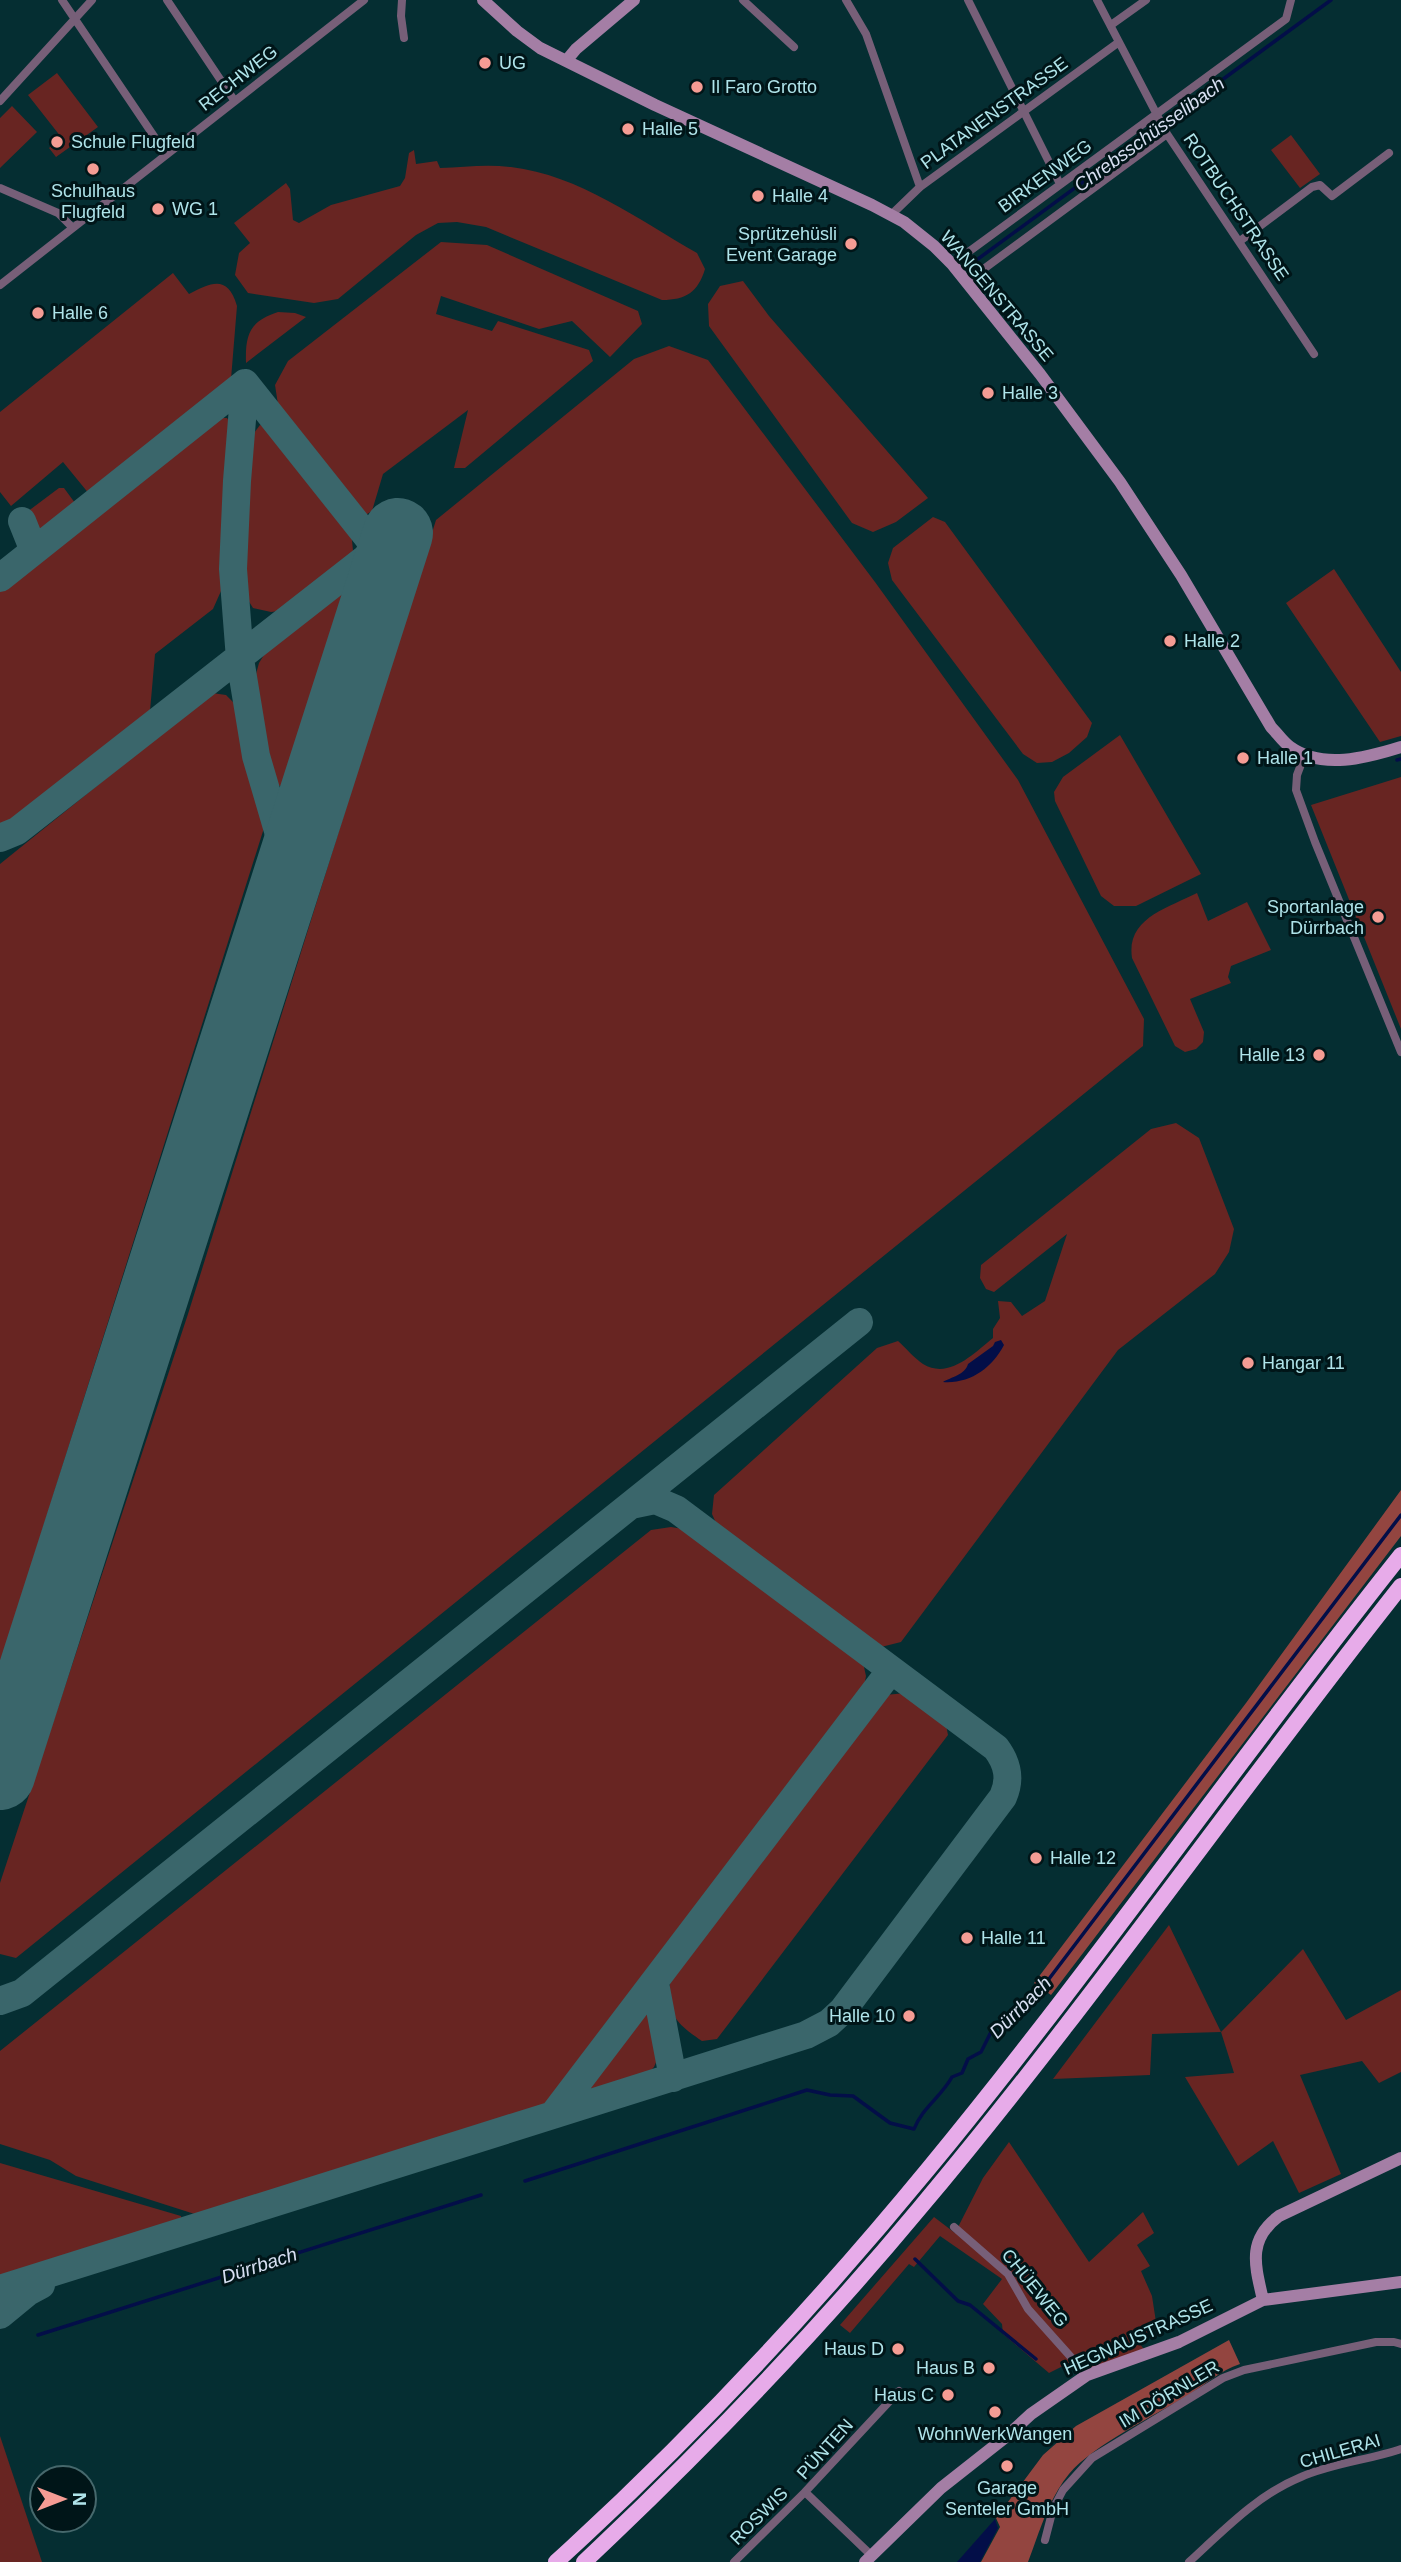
<svg xmlns="http://www.w3.org/2000/svg" width="1401" height="2562" font-family="Helvetica,sans-serif">
<style>
.green{fill:#682522}
.forest{fill:#934540}
.water{fill:#030e48}
.lines{fill:none;stroke-linecap:round;stroke-linejoin:round}
.stream{stroke:#030e48;stroke-width:3.5}
.taxiway{stroke:#3a666b;stroke-width:28}
.runway{stroke:#3a666b;stroke-width:70}
.street{stroke:#775f78;stroke-width:8}
.secondary{stroke:#a47ea5;stroke-width:12}
.highway{stroke:#e7abe9;stroke-width:16}
.poi-dot{fill:#f59c94;stroke:#001518;stroke-width:2.5}
.labels{text-anchor:middle;stroke-width:6;stroke-linejoin:round;paint-order:stroke}
.poi-label{font-size:18px;fill:#afe4ea;stroke:#001518;text-anchor:start}
.street-label{font-size:18px;fill:#afe4ea;stroke:#001518}
.water-label{font-size:19px;font-style:italic;fill:#d7e0f2;stroke:#001518}
</style>
<rect width="100%" height="100%" fill="#052e32"/>
<!-- green -->
<path class="green" d="M 57,73 L 98,127 L 56,157 L 49,148 L 61,137 L 28,95 Z
M 12,106 L 37,132 L 0,168 L 0,118 Z
M 1291,135 L 1320,174 L 1300,188 L 1271,150 Z
M 414,150 L 416,164 L 437,161 L 440,168 C 464,167 487,164 511,167 C 579,175 639,220 697,253 L 705,269 C 698,292 686,300 662,300 L 486,227 L 457,222 L 438,223 L 416,235 L 338,299 L 314,303 L 248,293 L 235,275 L 239,253 L 250,243 L 234,223 L 286,183 L 290,189 L 293,220 L 299,223 L 331,205 L 400,186 L 405,178 L 409,153 Z
M 441,242 L 487,245 L 638,311 L 642,324 L 610,357 L 572,321 L 539,329 L 441,296 L 436,314 L 492,331 L 498,321 L 589,350 L 593,361 L 465,468 L 454,468 L 468,410 L 383,474 L 372,511 L 364,516 L 279,411 L 275,385 L 288,361 Z
M 173,273 L 189,294 C 212,282 228,275 237,306 L 231,379 L 90,495 L 63,462 L 11,506 L 0,492 L 0,412 Z
M 743,281 L 769,316 L 928,498 L 896,522 L 873,532 L 852,523 L 709,326 L 708,304 L 720,286 Z
M 278,312 L 295,313 L 306,317 L 246,363 C 245,334 250,321 278,312 Z
M 669,346 L 708,360 L 875,582 L 1018,780 L 1144,1019 L 1143,1046 L 16,1958 L 0,1954 L 0,1883 L 188,1314 L 436,520 L 634,359 Z
M 214,418 L 227,418 L 236,432 L 229,492 L 225,582 L 213,609 L 155,654 L 150,711 L 16,822 L 0,824 L 0,588 Z
M 260,425 L 270,427 L 351,529 L 353,551 L 343,568 L 286,610 L 271,612 L 253,608 L 243,592 L 241,525 L 251,437 Z
M 59,488 L 64,488 L 75,503 L 73,504 L 75,507 L 47,528 L 29,528 L 22,521 L 25,519 L 23,515 Z
M 933,517 L 945,522 L 1092,723 L 1087,737 L 1069,753 L 1052,762 L 1037,763 L 1023,754 L 892,580 L 888,563 L 893,548 Z
M 1334,569 L 1401,672 L 1401,736 L 1380,742 L 1286,603 Z
M 340,589 L 346,589 L 288,785 L 277,786 L 264,744 L 253,685 L 259,663 L 270,645 Z
M 212,693 L 226,695 L 237,706 L 264,828 L 0,1664 L 0,864 Z
M 1120,735 L 1201,874 L 1136,906 L 1114,906 L 1101,896 L 1055,801 L 1054,792 L 1063,777 Z
M 1401,777 L 1401,1029 L 1311,805 Z
M 1197,893 L 1208,921 L 1247,902 L 1271,950 L 1231,966 L 1228,977 L 1231,983 L 1190,999 L 1204,1032 L 1203,1042 L 1196,1049 L 1185,1052 L 1175,1046 L 1132,958 C 1126,918 1168,908 1197,893 Z
M 1176,1123 L 1199,1138 L 1234,1229 L 1229,1252 L 1215,1274 L 1118,1350 L 901,1642 L 881,1647 L 859,1637 L 721,1534 L 712,1514 L 714,1495 L 877,1348 L 898,1341 C 906,1348 914,1358 923,1364 C 949,1380 974,1353 993,1338 L 993,1329 L 1000,1318 L 998,1301 L 1011,1302 L 1022,1316 L 1045,1301 L 1067,1234 L 994,1292 L 986,1289 L 980,1278 L 981,1265 L 1151,1129 Z
M 671,1527 L 689,1530 L 862,1658 L 866,1676 L 863,1692 L 587,2060 L 542,2107 L 502,2124 L 207,2218 L 76,2176 L 50,2160 L 0,2144 L 0,2051 L 651,1530 Z
M 906,1693 L 945,1720 L 948,1735 L 717,2039 L 702,2041 C 672,2021 666,2011 671,1975 L 869,1708 L 885,1695 Z
M 1169,1925 L 1221,2032 L 1303,1949 L 1346,2020 L 1401,1990 L 1401,2072 L 1379,2083 L 1362,2061 L 1300,2075 L 1341,2174 L 1299,2193 L 1273,2141 L 1238,2166 L 1185,2077 L 1234,2073 L 1221,2032 L 1152,2034 L 1150,2075 L 1053,2079 Z
M 651,2004 L 660,2053 L 654,2067 L 645,2077 L 576,2099 Z
M 1009,2142 L 1089,2262 L 1143,2212 L 1154,2233 L 1137,2245 L 1150,2266 L 1141,2271 L 1152,2296 L 1156,2322 L 1140,2344 L 1146,2352 L 1087,2375 L 1005,2277 L 1073,2361 L 1049,2373 L 1003,2334 L 1002,2324 L 983,2304 L 1002,2279 L 940,2236 L 914,2267 L 909,2264 L 850,2333 L 840,2325 L 934,2217 L 955,2233 L 983,2178 Z
M 0,2163 L 181,2216 L 182,2224 L 0,2282 Z
M 0,2436 L 42,2562 L 0,2562 Z"/>
<!-- forest -->
<path class="forest" d="M 1401,1490 L 1401,1536 L 1051,1995 L 1034,1983 L 1246,1703 Z
M 1229,2340 L 1240,2364 C 1220,2371 1207,2383 1190,2394 C 1156,2415 1093,2445 1069,2474 C 1049,2498 1039,2533 1028,2562 L 981,2562 L 1000,2527 L 996,2518 L 1043,2455 L 1076,2426 Z"/>
<!-- water -->
<path class="water" d="M 1001,1340 L 1004,1345 C 992,1368 970,1384 943,1382 C 951,1377 965,1375 968,1364 L 993,1346 L 995,1342 Z
M 995,2519 L 998,2528 L 980,2562 L 957,2562 Z"/>
<g class="lines">
<!-- stream -->
<path class="stream" d="M 967,267 L 1331,0
M 1397,760 L 1401,759
M 525,2181 L 807,2090 L 830,2095 L 853,2096 L 890,2123 L 914,2129 C 922,2108 941,2097 952,2077 L 962,2073 L 968,2059 L 981,2052 L 993,2028 L 1017,2014 L 1036,1996 L 1401,1515
M 915,2259 L 958,2301 L 970,2305 L 1036,2359
M 38,2335 L 481,2195"/>
<!-- taxiway -->
<path class="taxiway" d="M 245,383 L 237,481 L 233,569 L 240,659 L 256,756 L 281,841 L 285,862 L 283,891
M 245,383 L 377,549
M 22,521 L 34,551
M 0,578 L 245,383
M 0,838 L 17,831 L 398,533
M 655,1983 L 673,2078
M 0,2001 L 22,1993 L 859,1322
M 553,2115 L 806,2035 L 829,2023 L 843,2010 L 1003,1797 C 1011,1779 1008,1764 996,1748 L 676,1509 L 655,1500 L 631,1505
M 0,2289 L 553,2115 L 891,1670
M 0,2315 L 28,2292 L 41,2285"/>
<!-- runway -->
<path class="runway" d="M 0,1775 L 398,533"/>
<!-- street -->
<path class="street" d="M 62,0 L 166,154
M 167,0 L 234,100
M 402,0 L 401,16 L 404,38
M 743,0 L 794,47
M 846,0 L 866,34 L 920,187
M 968,0 L 1060,184
M 1097,0 L 1167,134 L 1314,354
M 1111,25 L 1146,0
M 0,101 L 92,0
M 0,188 L 58,213 L 73,228
M 891,215 L 920,187 L 1119,42
M 1240,241 L 1312,187 L 1320,185 L 1332,196 L 1389,153
M 952,264 L 1286,19 L 1291,0
M 966,282 L 1167,134
M 0,285 L 364,0
M 1305,754 L 1297,775 L 1296,790 L 1315,842 L 1401,1052
M 954,2227 L 1008,2274 L 1028,2309 L 1087,2375
M 1045,2540 L 1053,2509 L 1063,2490 L 1092,2458 L 1223,2378 L 1244,2370 L 1376,2342 L 1394,2342 L 1401,2344
M 871,2555 L 805,2492 L 899,2391
M 734,2562 L 805,2492
M 1189,2562 C 1224,2530 1257,2495 1301,2477 C 1333,2463 1369,2460 1401,2449"/>
<!-- secondary -->
<path class="secondary" d="M 483,0 L 517,31 L 540,48 L 655,105 L 872,205 L 904,222 L 934,246 L 952,264 L 1040,374 L 1120,482 L 1181,575 L 1271,727 C 1277,733 1283,742 1290,747 C 1322,770 1366,758 1401,747
M 566,61 L 576,49 L 634,0
M 1263,2300 C 1255,2265 1247,2240 1279,2216 L 1401,2158
M 865,2562 L 941,2488 L 1007,2436 L 1031,2414 L 1087,2375 L 1179,2342 L 1263,2300 L 1401,2282"/>
<!-- highway -->
<path class="highway" d="M 556,2562 C 690,2440 814,2308 929,2168 C 1093,1969 1240,1757 1401,1555
M 584,2562 C 702,2451 815,2334 919,2209 C 1088,2008 1238,1792 1401,1586"/>
</g>
<!-- markers -->
<g class="poi-dot">
<circle cx="485" cy="63" r="7"/>
<circle cx="697" cy="87" r="7"/>
<circle cx="628" cy="129" r="7"/>
<circle cx="57" cy="142" r="7"/>
<circle cx="93" cy="169" r="7"/>
<circle cx="758" cy="196" r="7"/>
<circle cx="158" cy="209" r="7"/>
<circle cx="851" cy="244" r="7"/>
<circle cx="38" cy="313" r="7"/>
<circle cx="988" cy="393" r="7"/>
<circle cx="1170" cy="641" r="7"/>
<circle cx="1243" cy="758" r="7"/>
<circle cx="1378" cy="917" r="7"/>
<circle cx="1319" cy="1055" r="7"/>
<circle cx="1248" cy="1363" r="7"/>
<circle cx="1036" cy="1858" r="7"/>
<circle cx="967" cy="1938" r="7"/>
<circle cx="909" cy="2016" r="7"/>
<circle cx="898" cy="2349" r="7"/>
<circle cx="989" cy="2368" r="7"/>
<circle cx="948" cy="2395" r="7"/>
<circle cx="995" cy="2412" r="7"/>
<circle cx="1007" cy="2466" r="7"/>
</g>
<g class="labels">
<!-- poi labels -->
<g class="poi-label">
<text x="499" y="69">UG</text>
<text x="711" y="93">Il Faro Grotto</text>
<text x="642" y="135">Halle 5</text>
<text x="71" y="148">Schule Flugfeld</text>
<text x="93" y="197" text-anchor="middle">Schulhaus<tspan x="93" dy="21">Flugfeld</tspan></text>
<text x="772" y="202">Halle 4</text>
<text x="172" y="215">WG 1</text>
<text x="837" y="240" text-anchor="end">Sprützehüsli<tspan x="837" dy="21">Event Garage</tspan></text>
<text x="52" y="319">Halle 6</text>
<text x="1002" y="399">Halle 3</text>
<text x="1184" y="647">Halle 2</text>
<text x="1257" y="764">Halle 1</text>
<text x="1364" y="913" text-anchor="end">Sportanlage<tspan x="1364" dy="21">Dürrbach</tspan></text>
<text x="1305" y="1061" text-anchor="end">Halle 13</text>
<text x="1262" y="1369">Hangar 11</text>
<text x="1050" y="1864">Halle 12</text>
<text x="981" y="1944">Halle 11</text>
<text x="895" y="2022" text-anchor="end">Halle 10</text>
<text x="884" y="2355" text-anchor="end">Haus D</text>
<text x="975" y="2374" text-anchor="end">Haus B</text>
<text x="934" y="2401" text-anchor="end">Haus C</text>
<text x="995" y="2440" text-anchor="middle">WohnWerkWangen</text>
<text x="1007" y="2494" text-anchor="middle">Garage<tspan x="1007" dy="21">Senteler GmbH</tspan></text>
</g>
<!-- street labels -->
<g class="street-label">
<text transform="translate(238 78) rotate(-38)" y="6">RECHWEG</text>
<text transform="translate(994 113) rotate(-36)" y="6">PLATANENSTRASSE</text>
<text transform="translate(1045 176) rotate(-36)" y="6">BIRKENWEG</text>
<text transform="translate(1236 207) rotate(56)" y="6">ROTBUCHSTRASSE</text>
<text transform="translate(997 296) rotate(50)" y="6">WANGENSTRASSE</text>
<text transform="translate(1035 2288) rotate(51)" y="6">CHÜEWEG</text>
<text transform="translate(1138 2337) rotate(-24)" y="6">HEGNAUSTRASSE</text>
<text transform="translate(1169 2394) rotate(-31)" y="6">IM DÖRNLER</text>
<text transform="translate(825 2449) rotate(-48)" y="6">PÜNTEN</text>
<text transform="translate(1340 2451) rotate(-16)" y="6">CHILERAI</text>
<text transform="translate(759 2516) rotate(-45)" y="6">ROSWIS</text>
</g>
<!-- water labels -->
<g class="water-label">
<text transform="translate(1149 134) rotate(-36)" y="7">Chrebsschüsselibach</text>
<text transform="translate(1020 2007) rotate(-45)" y="7">Dürrbach</text>
<text transform="translate(259 2265) rotate(-18)" y="7">Dürrbach</text>
</g>
</g>
<!-- north arrow -->
<g transform="translate(63 2499) rotate(90)"><circle r="33" fill="#001518" stroke="#46686c" stroke-width="2"/>
<path d="M0-5L12 26L0 18L-12 26Z" fill="#f59c94"/>
<text y="-10" font-size="19" font-weight="bold" text-anchor="middle" fill="#afe4ea">N</text>
</g>
</svg>
